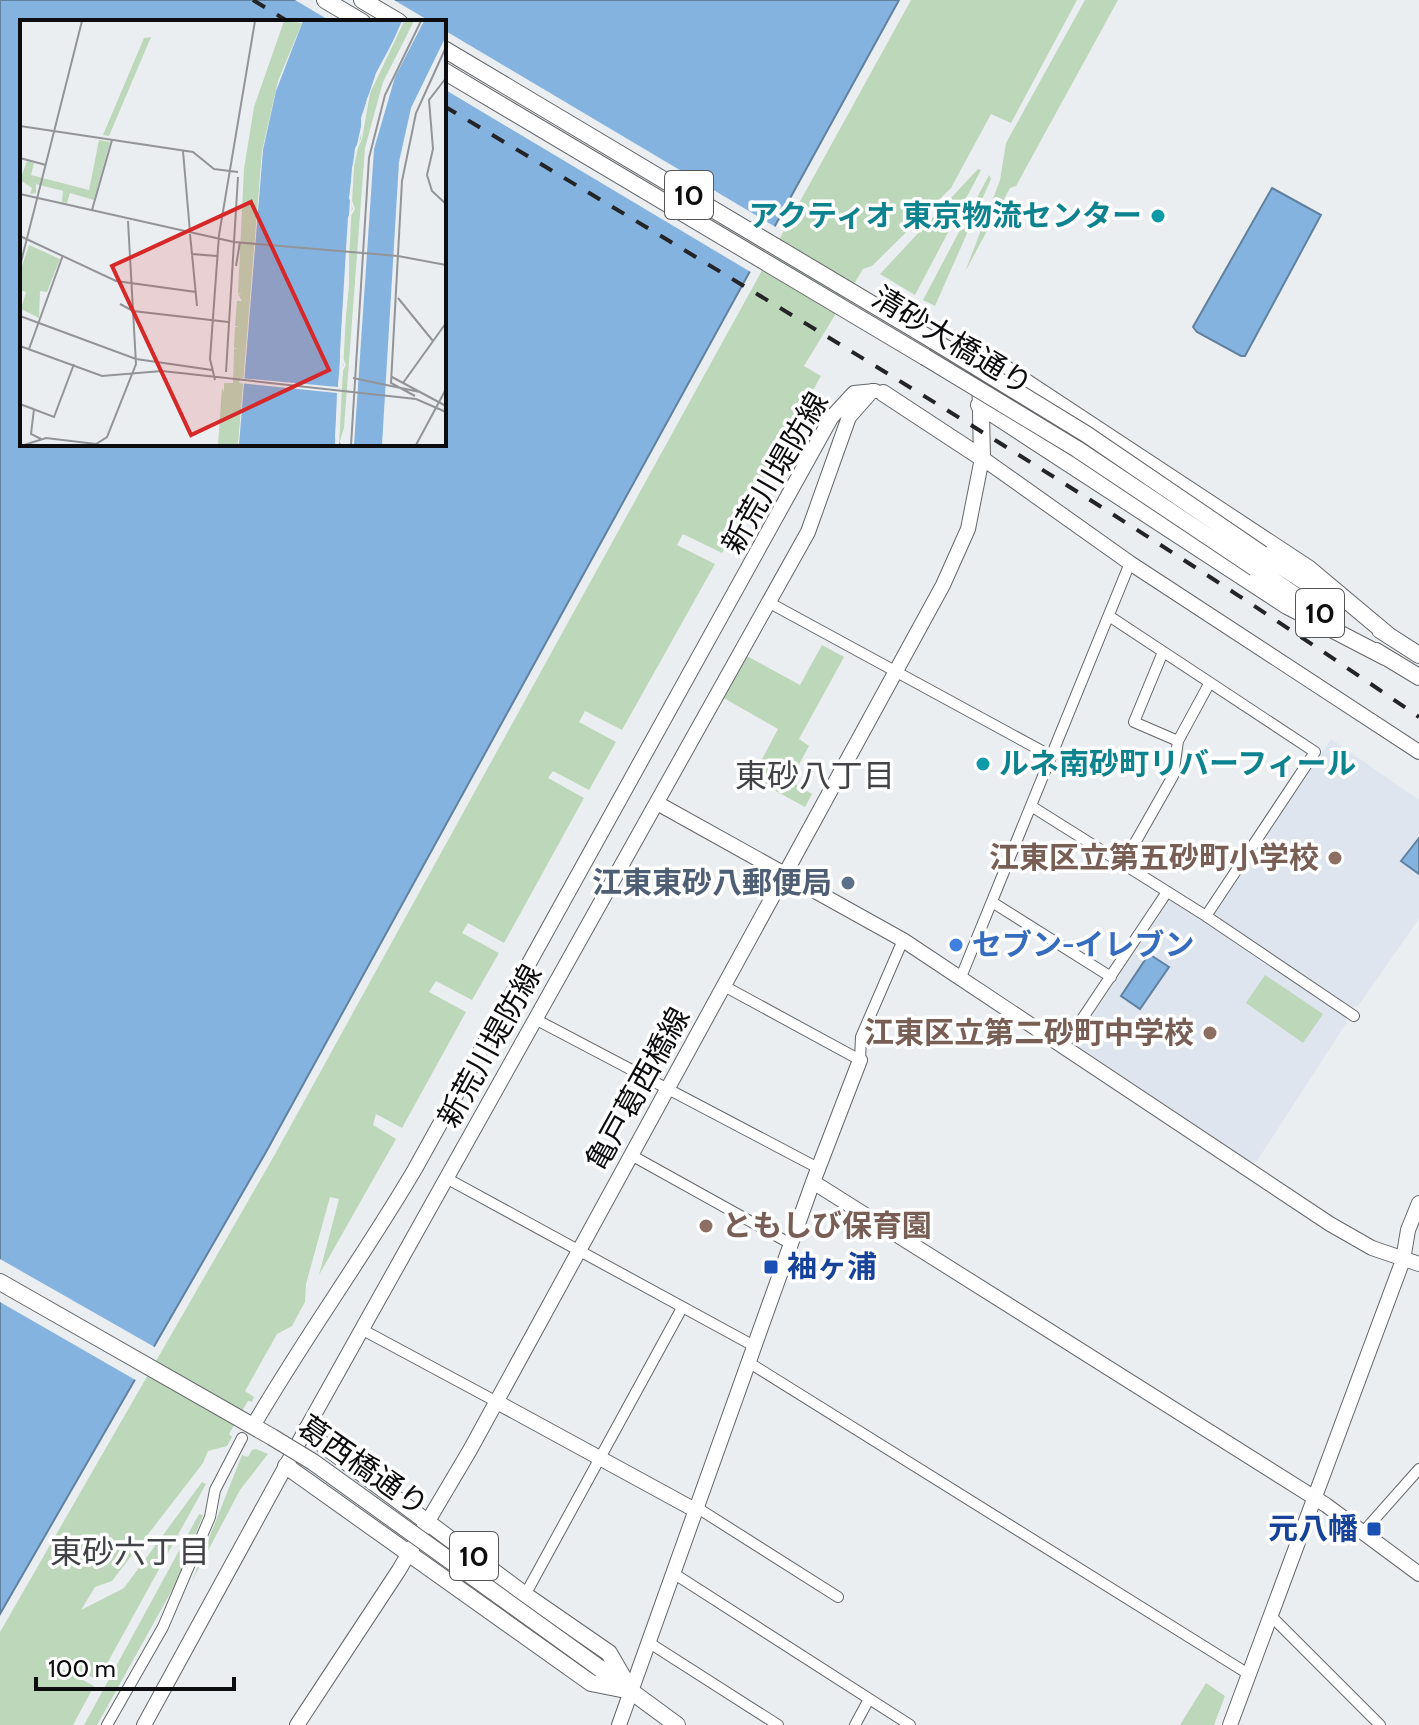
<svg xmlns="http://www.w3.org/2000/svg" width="1419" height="1725" font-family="Cabin,'Noto Sans JP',sans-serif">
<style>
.built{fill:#dee5ef}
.green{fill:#bcd7b9}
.water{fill:#85b3df;stroke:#6181a1;stroke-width:2;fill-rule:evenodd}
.pier{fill:#ebeef1}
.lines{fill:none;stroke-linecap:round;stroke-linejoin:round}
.street-casing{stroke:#646669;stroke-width:12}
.secondary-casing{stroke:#646669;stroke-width:16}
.primary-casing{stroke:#646669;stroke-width:18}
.street{stroke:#fff;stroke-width:10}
.secondary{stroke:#fff;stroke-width:14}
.primary{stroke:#fff;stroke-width:16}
.rail{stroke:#242426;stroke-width:4;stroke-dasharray:14 14;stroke-linecap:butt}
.primary-bridge-casing{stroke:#646669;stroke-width:18;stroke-linecap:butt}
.primary-bridge{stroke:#fff;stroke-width:16}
.culture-dot{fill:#0f9aa8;stroke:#fff;stroke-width:3}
.education-dot{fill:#8d6e63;stroke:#fff;stroke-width:3}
.service-dot{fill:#5c6f8a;stroke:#fff;stroke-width:3}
.shop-dot{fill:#3f7fe0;stroke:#fff;stroke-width:3}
.transit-dot{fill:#1a4fb4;stroke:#fff;stroke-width:3}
.labels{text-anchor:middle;stroke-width:7;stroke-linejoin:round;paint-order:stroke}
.shield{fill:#fff;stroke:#565657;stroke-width:2}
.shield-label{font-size:28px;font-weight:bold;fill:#0d0d0f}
.culture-label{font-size:30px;font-weight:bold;fill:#0d838f;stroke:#fff;text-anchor:end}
.street-label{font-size:30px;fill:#0d0d0f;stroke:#fff}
.education-label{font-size:30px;font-weight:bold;fill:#785e54;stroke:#fff;text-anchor:end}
.service-label{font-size:30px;font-weight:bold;fill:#4e5e75;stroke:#fff;text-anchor:end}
.shop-label{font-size:30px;font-weight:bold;fill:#366cbe;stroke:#fff;text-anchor:start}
.transit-label{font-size:30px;font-weight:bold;fill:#164399;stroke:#fff;text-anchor:start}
.neighbourhood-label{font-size:32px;fill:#414346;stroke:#fff}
.inset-road{fill:none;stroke:#929497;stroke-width:2}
.view{fill:#d62828;fill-opacity:0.15;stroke:#d62828;stroke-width:4}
.inset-edge{fill:none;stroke:#0d0d0f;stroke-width:4}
</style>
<rect width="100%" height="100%" fill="#ebeef1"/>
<!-- built -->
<path class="built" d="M 1331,739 L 1419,800 L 1419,919 L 1358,1006 L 1350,1008 L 1213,915 Z
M 1171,898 L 1346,1017 L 1347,1022 L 1257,1161 L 1251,1162 L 1074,1044 Z
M 306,1443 L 414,1521 L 402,1541 L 293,1464 Z"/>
<!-- green -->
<path class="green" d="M 911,0 L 1077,0 L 1011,123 L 991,114 L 951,188 L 872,266 L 863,269 L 804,366 L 821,376 L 722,553 L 683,534 L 677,545 L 715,564 L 622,730 L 585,711 L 579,722 L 616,742 L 589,790 L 553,771 L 548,778 L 584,798 L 504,943 L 468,923 L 462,933 L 499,953 L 472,1000 L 436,981 L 429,992 L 466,1012 L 402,1128 L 376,1114 L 373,1125 L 396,1139 L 319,1275 L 339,1199 L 330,1197 L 306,1284 L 305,1302 L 292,1326 L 277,1334 L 245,1391 L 254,1397 L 252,1402 L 248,1401 L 229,1434 L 232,1437 L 227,1446 L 208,1451 L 203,1463 L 112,1581 L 95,1587 L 81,1610 L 124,1588 L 202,1482 L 206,1484 L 98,1680 L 54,1658 L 51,1663 L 94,1686 L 73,1725 L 0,1725 L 0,1632 L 274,1156 Z
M 1085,0 L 1118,0 L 1016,186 L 1010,188 L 965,272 L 1000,180 L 1006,143 Z
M 978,169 L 981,170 L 915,295 L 880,274 Z
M 989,175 L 991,179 L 935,306 L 923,300 Z
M 822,645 L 844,657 L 799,739 L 809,746 L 790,781 L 812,794 L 805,807 L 752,778 L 778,729 L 722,697 L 745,655 L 800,685 Z
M 1265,975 L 1323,1014 L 1303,1043 L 1246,1003 Z
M 256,1449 L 268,1454 L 240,1490 L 192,1581 L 242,1455 L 248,1457 L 252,1450 Z
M 199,1514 L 203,1515 L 176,1583 L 97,1725 L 84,1725 Z
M 1206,1683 L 1225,1696 L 1214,1725 L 1180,1725 Z"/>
<!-- water -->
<path class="water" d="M 0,0 L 899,0 L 266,1152 L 0,1614 ZM 22,22 L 444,22 L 444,444 L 22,444 Z
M 1272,188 L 1321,215 L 1245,356 L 1241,356 L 1197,332 L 1193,327 Z
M 1419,838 L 1419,874 L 1401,861 Z
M 1149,954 L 1169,967 L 1140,1009 L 1121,996 Z"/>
<!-- pier -->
<path class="pier" d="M 295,0 L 394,0 L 431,22 L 332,22 Z
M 444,30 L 779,229 L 754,274 L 444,89 Z
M 0,1259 L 158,1349 L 139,1382 L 0,1302 Z"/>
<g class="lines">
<defs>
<path id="street" d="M 768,602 L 1051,756
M 1109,616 L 1315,752 L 1206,916
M 1163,652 L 1134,722 L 1178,741
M 1031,806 L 1206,916 L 1354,1016
M 1123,864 L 1173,776 L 1178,741 L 1209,684
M 992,902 L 1111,977
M 961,977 L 1130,563
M 724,986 L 860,1060 L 861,1037 L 903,940
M 535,1019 L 818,1168
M 1064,1046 L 1167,892
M 631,1155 L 791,1244
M 446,1178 L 754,1346
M 363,1330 L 497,1402
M 748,1362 L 1250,1675
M 696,1507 L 838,1597
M 1364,1531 L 1419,1469
M 673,1573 L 910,1725
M 525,1595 L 682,1308
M 1272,1617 L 1380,1725
M 648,1642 L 778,1725
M 107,1725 L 163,1627 L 210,1517 L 215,1490 L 242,1438
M 855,1725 L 869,1699"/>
<path id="secondary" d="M 657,803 L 903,940 L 1330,1224 L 1372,1248 L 1419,1264
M 813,1182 L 1326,1505 L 1419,1574
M 497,1402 L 695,1510
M 253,1426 C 304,1338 364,1256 415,1169 L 831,418 L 854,393 L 875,391
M 144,1725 L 305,1431 L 808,532 L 849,417 L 872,391
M 297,1725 L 399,1570 L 470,1450 L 943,585 L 968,529 L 982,458 L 1130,563 L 1419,752
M 619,1725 L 813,1182 L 860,1060
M 1230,1725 L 1403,1260 L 1408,1230 L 1419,1203"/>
<path id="primary" d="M 325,0 L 362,22
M 362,0 L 399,22
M 444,49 L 934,341
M 444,71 L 925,357
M 883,393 L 982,458
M 979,405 L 1287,606 L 1385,657
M 982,458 L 980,368 L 983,361 L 991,359 L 1308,568 L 1388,635
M 1262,554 L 1330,598
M 1255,568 L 1327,617
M 1380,630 L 1419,655
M 1376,651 L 1419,677
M 0,1282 L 272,1437
M 305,1431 L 525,1595 L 609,1653 L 631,1691
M 286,1466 L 591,1683 L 631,1691
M 598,1667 L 677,1725"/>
</defs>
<!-- street casing -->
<use href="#street" class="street-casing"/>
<!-- secondary casing -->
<use href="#secondary" class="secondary-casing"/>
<!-- primary casing -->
<use href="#primary" class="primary-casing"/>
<!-- street -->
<use href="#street" class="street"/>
<!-- secondary -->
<use href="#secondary" class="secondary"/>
<!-- primary -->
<use href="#primary" class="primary"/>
<!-- rail -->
<path class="rail" d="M 253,0 L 289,22
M 444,106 C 773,303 1103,499 1419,717"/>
<defs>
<path id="primary-bridge" d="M 934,341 L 1086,434 L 1262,554
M 925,357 L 1077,449 L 1255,568
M 272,1437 L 313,1462 L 598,1667"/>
</defs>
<!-- primary-bridge casing -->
<use href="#primary-bridge" class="primary-bridge-casing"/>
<!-- primary-bridge -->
<use href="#primary-bridge" class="primary-bridge"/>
</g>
<!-- markers -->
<g class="culture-dot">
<circle cx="1158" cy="216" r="8"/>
<circle cx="983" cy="764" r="8"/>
</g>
<g class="education-dot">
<circle cx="1335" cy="858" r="8"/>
<circle cx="1210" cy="1033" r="8"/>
<circle cx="706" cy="1226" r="8"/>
</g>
<circle class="service-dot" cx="848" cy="883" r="8"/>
<circle class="shop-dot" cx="956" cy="945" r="8"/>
<g class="transit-dot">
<rect x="763" y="1259" width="16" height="16" rx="4"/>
<rect x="1366" y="1521" width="16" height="16" rx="4"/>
</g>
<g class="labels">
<!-- shield labels -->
<g class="shield">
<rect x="665" y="171" width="48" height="48" rx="6"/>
<rect x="1296" y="589" width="48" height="48" rx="6"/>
<rect x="450" y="1532" width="48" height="48" rx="6"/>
</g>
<g class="shield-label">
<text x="689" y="205">10</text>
<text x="1320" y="623">10</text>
<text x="474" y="1566">10</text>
</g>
<!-- culture labels -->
<g class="culture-label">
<text x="1142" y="226">アクティオ 東京物流センター</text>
<text x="999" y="774" text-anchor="start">ルネ南砂町リバーフィール</text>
</g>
<!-- street labels -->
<g class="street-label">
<text transform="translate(952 341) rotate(31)" y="10">清砂大橋通り</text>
<text transform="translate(775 473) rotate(-60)" y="10">新荒川堤防線</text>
<text transform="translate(490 1046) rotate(-61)" y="10">新荒川堤防線</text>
<text transform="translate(638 1089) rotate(-61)" y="10">亀戸葛西橋線</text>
<text transform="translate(363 1466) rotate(35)" y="10">葛西橋通り</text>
</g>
<!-- education labels -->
<g class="education-label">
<text x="1319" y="868">江東区立第五砂町小学校</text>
<text x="1194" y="1043">江東区立第二砂町中学校</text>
<text x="722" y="1236" text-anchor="start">ともしび保育園</text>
</g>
<!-- service labels -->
<g class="service-label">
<text x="832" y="893">江東東砂八郵便局</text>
</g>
<!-- shop labels -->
<g class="shop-label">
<text x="972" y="955">セブン-イレブン</text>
</g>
<!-- transit labels -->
<g class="transit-label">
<text x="787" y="1277">袖ヶ浦</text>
<text x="1358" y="1539" text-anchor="end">元八幡</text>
</g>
<!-- neighbourhood labels -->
<g class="neighbourhood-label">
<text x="815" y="787">東砂八丁目</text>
<text x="130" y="1563">東砂六丁目</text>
</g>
</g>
<!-- overview -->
<g transform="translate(20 20)">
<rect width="426" height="426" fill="#ebeef1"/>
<path d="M 264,1 L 282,3 L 258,61 L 242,131 L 218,425 L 198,425 L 202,368 L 204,372 L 204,363 L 213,363 L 214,329 L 218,329 L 214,328 L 215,307 L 220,307 L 215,306 L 217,281 L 222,281 L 218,274 L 222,273 L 218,273 L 224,149 L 234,87 ZM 384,1 L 394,1 L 363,62 L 345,128 L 324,408 L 319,424 L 334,146 L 350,73 ZM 131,17 L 89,116 L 83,115 L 124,18 ZM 79,120 L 90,122 L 74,180 L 50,173 L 47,183 L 42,182 L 43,171 L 16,164 L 16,173 L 10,174 L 12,168 L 0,160 L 7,141 L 14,143 L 11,155 L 69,170 ZM 9,225 L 40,239 L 27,272 L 20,271 L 19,298 L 1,289 L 6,272 L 0,270 L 0,252 Z" fill="#bcd7b9"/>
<path d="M 283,1 L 382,1 L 347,79 L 332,148 L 315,418 L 322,425 L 219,425 L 243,130 L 256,71 ZM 404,1 L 426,1 L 426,16 L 391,88 L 379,142 L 362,425 L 334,425 L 354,129 L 375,57 Z" fill="#85b3df"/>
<path d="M 384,1 L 350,73 L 342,119 L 335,134 L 331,178 L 335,189 L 329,199 L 329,265 L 322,335 L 326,345 L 320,356 L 319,425 L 315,425 L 317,373 L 219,363 L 220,358 L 318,367 L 319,354 L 324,345 L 320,335 L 321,313 L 328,197 L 333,189 L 329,178 L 335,128 L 341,119 L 341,98 L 356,53 Z" fill="#ebeef1"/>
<path class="inset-road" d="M 426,58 L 409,80 L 413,129 L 407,155 L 412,171 L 426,184M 0,106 L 173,132 L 194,149 L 218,152M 163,131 L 170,212M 0,138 L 26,145M 0,174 L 214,222 L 378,236 L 426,245M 72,190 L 92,120M 170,214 L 172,234 L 197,236M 0,216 L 96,261 L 176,272M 172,234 L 177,286M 0,246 L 62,1M 216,246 L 220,222M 378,278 L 413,321M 100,284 L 113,291 L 208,302M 0,296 L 116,339 L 192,350M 0,326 L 82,356 L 142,351 L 396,379 L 426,392M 9,329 L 43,235M 206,352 L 218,157M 372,357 L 426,386M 333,358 L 400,372M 195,360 L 190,339 L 199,215 L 235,1M 383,363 L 426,303M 395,376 L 371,363 L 382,161 L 396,93 L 426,27M 0,384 L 34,397 L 54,344M 14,389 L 11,414 L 21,419M 4,425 L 26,418 L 76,424 L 87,417 L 116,344 L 108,201M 331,425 L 349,138 L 365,75 L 401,1M 396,425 L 426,369"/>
<path class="view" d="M 231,182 L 309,350 L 171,415 L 92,246 Z"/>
<rect width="426" height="426" class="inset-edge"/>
</g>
<!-- scale -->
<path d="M36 1677v12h198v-12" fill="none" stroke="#0d0d0f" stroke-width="4"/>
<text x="48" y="1677" font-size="24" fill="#0d0d0f" stroke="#ffffff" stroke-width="6" paint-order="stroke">100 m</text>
</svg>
